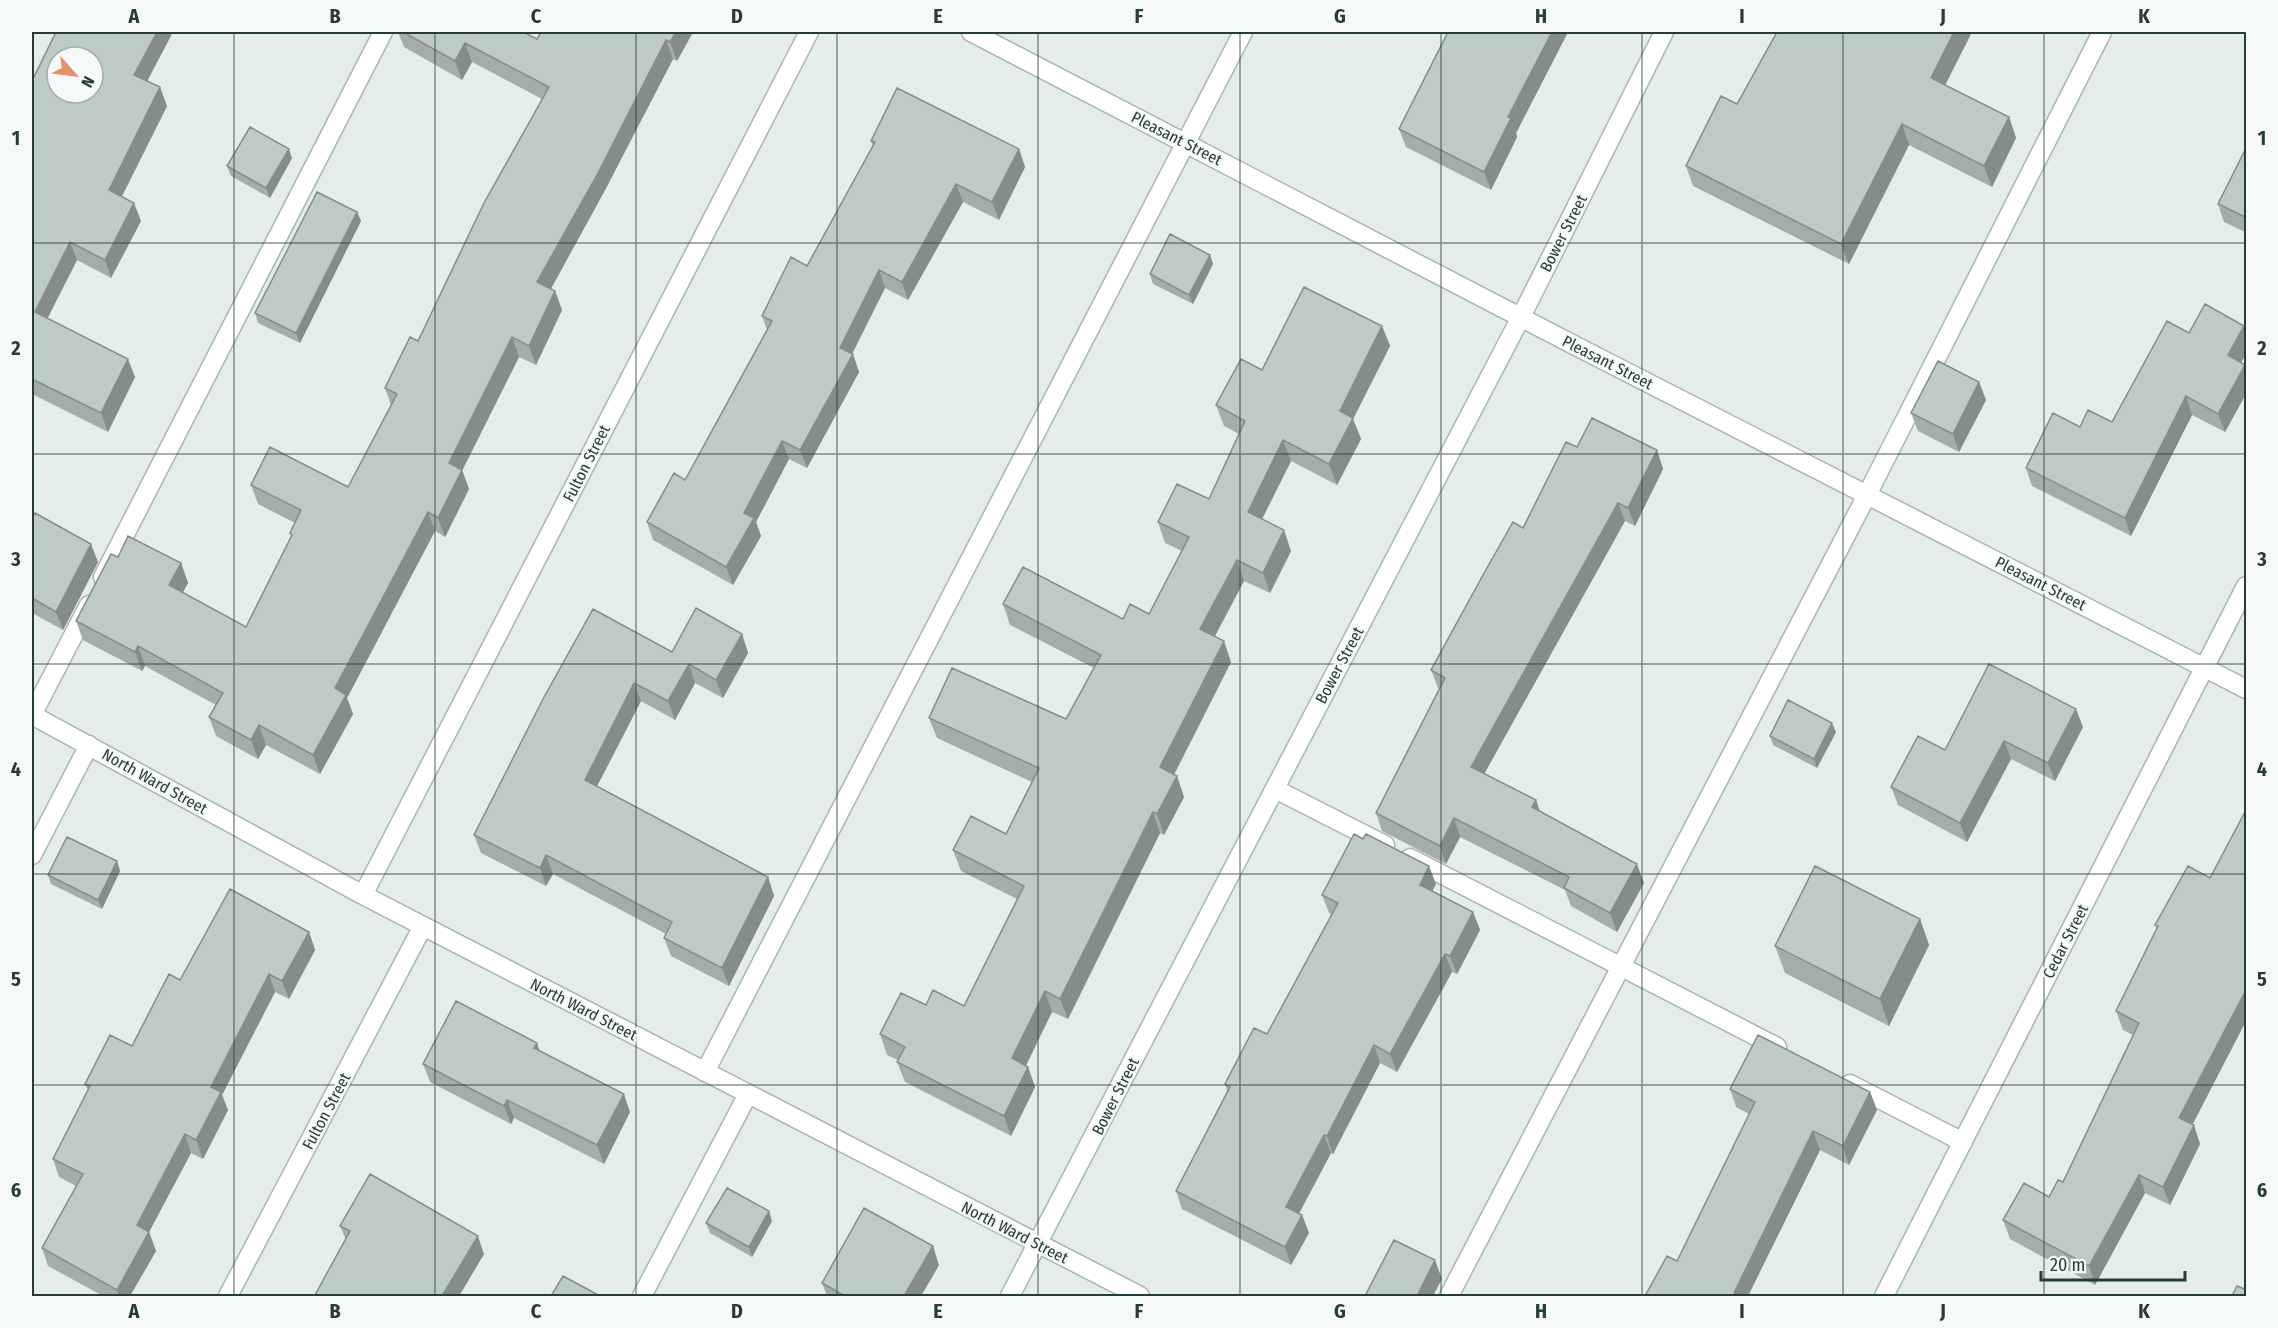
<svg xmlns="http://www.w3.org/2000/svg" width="2278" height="1328" font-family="'Fira Sans Condensed',sans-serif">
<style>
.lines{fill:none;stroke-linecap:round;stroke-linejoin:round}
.lane-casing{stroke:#a8b5b1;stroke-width:21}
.street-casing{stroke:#a8b5b1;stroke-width:21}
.secondary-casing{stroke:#a4b8b2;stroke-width:21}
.lane{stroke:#fff;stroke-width:18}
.street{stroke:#fff;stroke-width:18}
.secondary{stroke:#fff;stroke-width:18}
.wall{fill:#a3aeaa}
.shaded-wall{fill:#848d8b}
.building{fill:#bdcac6;stroke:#848d8b;stroke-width:1.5;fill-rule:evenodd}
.grid{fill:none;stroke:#253d38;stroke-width:1.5;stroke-opacity:0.55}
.labels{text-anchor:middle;stroke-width:5;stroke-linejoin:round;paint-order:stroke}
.street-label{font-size:16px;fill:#253d38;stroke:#f5f9f7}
.neatline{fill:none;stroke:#253d38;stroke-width:2}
.grid-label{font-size:20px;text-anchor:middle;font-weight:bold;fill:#253d38}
</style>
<rect width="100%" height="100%" fill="#e5edea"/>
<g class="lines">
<defs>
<path id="lane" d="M 103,577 L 383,32
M 32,715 L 89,605
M 1275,789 L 1385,845
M 32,855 L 89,745
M 1410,858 L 1777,1047
M 705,1072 L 1243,32
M 1850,1084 L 1963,1142
M 642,1296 L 748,1094
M 1449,1296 L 1867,495 L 2102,32"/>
<path id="street" d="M 971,32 L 1572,344 L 2246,689
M 32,715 L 363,895 L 1140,1296
M 363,895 L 809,32
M 228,1296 L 423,926
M 1884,1296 L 2246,586"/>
<path id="secondary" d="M 1010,1296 L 1521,317 L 1664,32"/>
</defs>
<!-- lane casing -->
<use href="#lane" class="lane-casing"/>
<!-- street casing -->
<use href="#street" class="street-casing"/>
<!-- secondary casing -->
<use href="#secondary" class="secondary-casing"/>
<!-- lane -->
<use href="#lane" class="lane"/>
<!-- street -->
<use href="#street" class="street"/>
<!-- secondary -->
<use href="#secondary" class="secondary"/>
</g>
<!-- wall -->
<path class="wall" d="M 398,32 L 523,32 L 537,39 L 693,32 L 677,61 L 673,59 L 604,192 L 551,289 L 555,291 L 562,310 L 536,365 L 519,357 L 462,470 L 469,489 L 445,537 L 435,531 L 347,698 L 353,714 L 320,774 L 266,745 L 258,759 L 216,736 L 209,717 L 216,705 L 145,666 L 142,671 L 83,640 L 76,621 L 118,557 L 181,563 L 188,583 L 182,593 L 246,627 L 291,537 L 290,533 L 295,523 L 258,504 L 251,485 L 348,487 L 391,405 L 385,388 L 418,341 L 542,99 L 472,62 L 462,80 L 404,47 Z
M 1445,32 L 1568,32 L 1516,133 L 1517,137 L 1491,190 L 1406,147 L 1399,129 L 1447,33 Z
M 1972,32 L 1945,85 L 2009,117 L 2016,138 L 1992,187 L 1909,145 L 1849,264 L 1693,186 L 1686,166 L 1737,104 Z
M 32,81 L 147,81 L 167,106 L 122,196 L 141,221 L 111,278 L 77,260 L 47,319 L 135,377 L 108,432 L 32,394 Z
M 871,141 L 1019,149 L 1025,167 L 999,220 L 963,202 L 908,300 L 885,288 L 852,354 L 859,372 L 807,468 L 789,459 L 756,522 L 761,536 L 733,585 L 653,540 L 647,522 L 685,480 L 767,330 L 762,316 L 807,266 L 873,146 Z
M 2247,146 L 2247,233 L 2224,222 L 2218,204 Z
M 292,158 L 270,198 L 231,176 L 227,166 Z
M 357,212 L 361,221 L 300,343 L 258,323 L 255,313 Z
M 1210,255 L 1213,264 L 1193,304 L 1153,284 L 1150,274 Z
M 1382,326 L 1390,346 L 1353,419 L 1361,439 L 1337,485 L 1291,461 L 1262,519 L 1291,551 L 1270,593 L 1244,581 L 1215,636 L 1231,662 L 1174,775 L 1184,797 L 1164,835 L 1160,833 L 1068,1019 L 1052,1012 L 1026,1066 L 1028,1067 L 1035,1087 L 1011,1136 L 905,1082 L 897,1062 L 898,1060 L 887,1055 L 880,1034 L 926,1005 L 964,1006 L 1017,899 L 961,871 L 953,850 L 1006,834 L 1032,782 L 937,738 L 929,718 L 1066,719 L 1094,668 L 1010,625 L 1003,604 L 1123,619 L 1149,614 L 1182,551 L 1165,543 L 1158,522 L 1209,499 L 1239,434 L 1224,426 L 1216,405 L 1262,370 Z
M 2244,326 L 2247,332 L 2247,352 L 2241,362 L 2245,365 L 2247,369 L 2247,392 L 2225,432 L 2192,415 L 2131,536 L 2032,486 L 2026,468 L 2080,427 L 2112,422 L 2189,333 Z
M 1979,382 L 1986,400 L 1959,452 L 1918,431 L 1911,413 Z
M 1577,447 L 1657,450 L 1663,469 L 1635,526 L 1625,521 L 1484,774 L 1536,800 L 1540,812 L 1644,883 L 1617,932 L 1571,906 L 1565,890 L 1460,837 L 1446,864 L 1382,831 L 1376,813 L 1439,689 L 1438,688 L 1431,670 L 1523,528 Z
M 32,519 L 98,562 L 63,630 L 32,613 Z
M 742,634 L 748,653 L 723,698 L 695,683 L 675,720 L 641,701 L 597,786 L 768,877 L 774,896 L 729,986 L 671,956 L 664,938 L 666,934 L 553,874 L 546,886 L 481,853 L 474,835 L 543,699 L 672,652 Z
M 2083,727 L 2055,781 L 2011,759 L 1967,842 L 1898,805 L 1891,787 L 1945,750 Z
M 1836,732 L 1817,768 L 1773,745 L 1770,736 Z
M 2247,808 L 2247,1019 L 2192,1125 L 2200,1144 L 2170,1205 L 2145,1193 L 2095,1285 L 2010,1239 L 2003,1220 L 2049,1197 L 2063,1182 L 2133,1035 L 2123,1030 L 2116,1011 L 2157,929 L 2155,925 L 2210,878 Z
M 117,861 L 120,871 L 102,909 L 51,884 L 48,875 Z
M 1436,884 L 1432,891 L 1473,912 L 1480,930 L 1457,974 L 1452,972 L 1397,1072 L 1380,1063 L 1333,1154 L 1331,1153 L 1299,1213 L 1302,1215 L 1309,1233 L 1291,1265 L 1182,1209 L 1176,1191 L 1227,1091 L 1225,1084 L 1267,1034 L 1332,915 L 1329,913 L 1322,895 Z
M 1920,919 L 1929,945 L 1889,1026 L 1785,973 L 1775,946 Z
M 309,932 L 315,950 L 289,999 L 275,992 L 222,1095 L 228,1110 L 203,1159 L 191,1153 L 149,1232 L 156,1251 L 130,1296 L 103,1296 L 48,1266 L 42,1248 L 76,1186 L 59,1177 L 53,1159 L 88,1090 L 85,1084 L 132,1046 L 180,980 Z
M 540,1051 L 630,1112 L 604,1164 L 514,1118 L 511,1124 L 430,1082 L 423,1064 Z
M 1730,1089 L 1870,1092 L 1877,1110 L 1849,1165 L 1820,1150 L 1748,1296 L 1677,1261 L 1749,1114 L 1736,1107 Z
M 772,1221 L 752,1257 L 710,1233 L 706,1223 Z
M 340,1226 L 484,1254 L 459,1296 L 315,1296 L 315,1295 L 346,1240 Z
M 939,1265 L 921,1296 L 827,1296 L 822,1283 Z"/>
<!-- shaded-wall -->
<path class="shaded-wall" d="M 157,32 L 173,32 L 141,93 L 134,75 Z
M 676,32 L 693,32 L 677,61 L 670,42 Z
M 1552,32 L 1568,32 L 1516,133 L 1517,137 L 1491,190 L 1484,172 L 1508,117 Z
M 1954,32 L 1972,32 L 1938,99 L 1931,78 Z
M 666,40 L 673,59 L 604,192 L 544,301 L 537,282 Z
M 465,43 L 472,62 L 462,80 L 455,61 Z
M 160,87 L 167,106 L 116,208 L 109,190 Z
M 2009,117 L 2016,138 L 1992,187 L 1984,166 Z
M 1902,124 L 1909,145 L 1849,264 L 1841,244 Z
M 289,149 L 292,158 L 270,198 L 266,188 Z
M 1019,149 L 1025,167 L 999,220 L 992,202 Z
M 956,184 L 963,202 L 908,300 L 902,282 Z
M 134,203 L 141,221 L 111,278 L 105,260 Z
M 357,212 L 361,221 L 300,343 L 296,333 Z
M 70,242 L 77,260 L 41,331 L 35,312 Z
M 1210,255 L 1213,264 L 1193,304 L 1189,295 Z
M 879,270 L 885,288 L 846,366 L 840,348 Z
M 555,291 L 562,310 L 536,365 L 529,346 Z
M 1382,326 L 1390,346 L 1353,419 L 1361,439 L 1337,485 L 1329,464 L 1340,411 Z
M 2244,326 L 2247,332 L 2247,352 L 2235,373 L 2228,355 Z
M 512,337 L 519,357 L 457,481 L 462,470 L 469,489 L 445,537 L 438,518 L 449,463 Z
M 853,354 L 859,372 L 807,468 L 800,450 Z
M 128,359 L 135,377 L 108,432 L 101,413 Z
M 2245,365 L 2247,369 L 2247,392 L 2225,432 L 2218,414 Z
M 1979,382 L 1986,400 L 1959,452 L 1953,434 Z
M 2186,396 L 2192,415 L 2131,536 L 2125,518 Z
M 1283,440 L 1291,461 L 1255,533 L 1248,512 Z
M 782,441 L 789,459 L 756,522 L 761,536 L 733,585 L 726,567 L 744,513 Z
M 1657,450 L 1663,469 L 1635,526 L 1628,508 Z
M 1618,503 L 1625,521 L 1478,785 L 1471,767 Z
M 428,512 L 435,531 L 347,698 L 353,714 L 320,774 L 313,755 L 335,688 Z
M 1284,530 L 1291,551 L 1270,593 L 1263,573 Z
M 91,544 L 98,562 L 63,630 L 56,612 Z
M 1237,560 L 1244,581 L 1208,649 L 1200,629 Z
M 181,563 L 188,583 L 176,605 L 169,585 Z
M 742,634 L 748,653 L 723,698 L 716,680 Z
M 1224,641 L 1231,662 L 1167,788 L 1160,767 Z
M 138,646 L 145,666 L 142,671 L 135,652 Z
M 689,664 L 695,683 L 675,720 L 668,701 Z
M 634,683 L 641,701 L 591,798 L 585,780 Z
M 2076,709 L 2083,727 L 2055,781 L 2048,763 Z
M 1832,723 L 1836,732 L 1817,768 L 1814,759 Z
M 259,725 L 266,745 L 258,759 L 251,740 Z
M 2004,741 L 2011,759 L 1967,842 L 1960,823 Z
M 1177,776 L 1184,797 L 1164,835 L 1157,814 Z
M 1536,800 L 1542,818 L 1532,807 Z
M 1153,812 L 1160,833 L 1068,1019 L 1060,999 Z
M 1454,818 L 1460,837 L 1446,864 L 1440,846 Z
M 546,855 L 553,874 L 546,886 L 540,868 Z
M 117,861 L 120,871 L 102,909 L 98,900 Z
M 1637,864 L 1644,883 L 1617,932 L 1610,913 Z
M 1429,866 L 1436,884 L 1426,903 L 1420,885 Z
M 768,877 L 774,896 L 729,986 L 722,968 Z
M 1473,912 L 1480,930 L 1457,974 L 1450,956 Z
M 1920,919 L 1929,945 L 1889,1026 L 1880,999 Z
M 309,932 L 315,950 L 289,999 L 282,981 Z
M 1445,954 L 1452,972 L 1397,1072 L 1390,1054 Z
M 269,974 L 275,992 L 222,1095 L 228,1110 L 203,1159 L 196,1140 L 211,1087 Z
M 2247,988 L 2247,1019 L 2186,1137 L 2179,1118 Z
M 1045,991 L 1052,1012 L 1019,1079 L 1012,1058 Z
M 537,1043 L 543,1061 L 534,1048 Z
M 1374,1045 L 1380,1063 L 1333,1154 L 1327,1136 Z
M 1028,1067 L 1035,1087 L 1011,1136 L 1004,1116 Z
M 1870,1092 L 1877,1110 L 1849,1165 L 1843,1146 Z
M 624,1094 L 630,1112 L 604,1164 L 597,1145 Z
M 507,1100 L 514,1118 L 511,1124 L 504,1106 Z
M 2194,1125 L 2200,1144 L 2170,1205 L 2163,1187 Z
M 1813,1131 L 1820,1150 L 1748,1296 L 1735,1296 L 1734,1293 Z
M 185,1134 L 191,1153 L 149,1232 L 156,1251 L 130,1296 L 119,1296 L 117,1290 L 137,1225 Z
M 1324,1135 L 1331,1153 L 1293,1225 L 1286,1207 Z
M 2139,1175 L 2145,1193 L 2095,1285 L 2089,1266 Z
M 769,1211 L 772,1221 L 752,1257 L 749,1247 Z
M 1302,1215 L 1309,1233 L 1291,1265 L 1285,1247 Z
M 478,1236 L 484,1254 L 459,1296 L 442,1296 Z
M 933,1246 L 939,1265 L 921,1296 L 904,1296 Z
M 1435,1260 L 1442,1279 L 1433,1296 L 1417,1296 Z"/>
<!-- building -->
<path class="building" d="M 56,32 L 157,32 L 134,75 L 160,87 L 109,190 L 134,203 L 105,260 L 70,242 L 35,312 L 128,359 L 101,413 L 32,379 L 32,81 ZM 57,57 L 93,57 L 93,93 L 57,93 Z
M 403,32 L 523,32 L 537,39 L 541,32 L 676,32 L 670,42 L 666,40 L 598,173 L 537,282 L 555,291 L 529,346 L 512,337 L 449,463 L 462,470 L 438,518 L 428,512 L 335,688 L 346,695 L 313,755 L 259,725 L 251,740 L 209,717 L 223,693 L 138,646 L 135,652 L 76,621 L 111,554 L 118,557 L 128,536 L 181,563 L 169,585 L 246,627 L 292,535 L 290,533 L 301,510 L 251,485 L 270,447 L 348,487 L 397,394 L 385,388 L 410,337 L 418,341 L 484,203 L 549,87 L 465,43 L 455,61 Z
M 1448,32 L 1552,32 L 1508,117 L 1511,118 L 1484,172 L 1399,129 Z
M 1777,32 L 1954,32 L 1931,78 L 2009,117 L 1984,166 L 1902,124 L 1841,244 L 1686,166 L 1721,96 L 1737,104 Z
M 897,88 L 1019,149 L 992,202 L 956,184 L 902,282 L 879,270 L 840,348 L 853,354 L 800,450 L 782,441 L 744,513 L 754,518 L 726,567 L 647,522 L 674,473 L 685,480 L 772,321 L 762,316 L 791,257 L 807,266 L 875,142 L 871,141 Z
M 250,127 L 289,149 L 266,188 L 227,166 Z
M 2247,146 L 2247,218 L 2218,204 Z
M 317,192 L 357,212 L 296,333 L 255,313 Z
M 1170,234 L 1210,255 L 1189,295 L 1150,274 Z
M 1304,287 L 1382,326 L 1340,411 L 1353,418 L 1329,464 L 1283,440 L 1248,512 L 1284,530 L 1263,573 L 1237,560 L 1200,629 L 1224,641 L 1160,767 L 1177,776 L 1157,814 L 1153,812 L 1060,999 L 1045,991 L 1012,1058 L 1028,1067 L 1004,1116 L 897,1062 L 905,1047 L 880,1034 L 901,993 L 926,1005 L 933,990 L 964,1006 L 1024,886 L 953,850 L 971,816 L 1006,834 L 1039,768 L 929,718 L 952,668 L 1066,719 L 1101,655 L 1003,604 L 1023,567 L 1123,619 L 1130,604 L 1149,614 L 1189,537 L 1158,522 L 1177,484 L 1209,499 L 1245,421 L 1216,405 L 1241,359 L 1262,370 Z
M 2205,304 L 2244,326 L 2228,355 L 2245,365 L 2218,414 L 2186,396 L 2125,518 L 2026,468 L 2053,413 L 2080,427 L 2088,410 L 2112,422 L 2167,321 L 2189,333 Z
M 1938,361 L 1979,382 L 1953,434 L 1911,413 Z
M 1592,418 L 1657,450 L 1628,508 L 1618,503 L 1471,767 L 1536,800 L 1532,807 L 1637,864 L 1610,913 L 1564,888 L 1569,877 L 1454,818 L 1440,846 L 1376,813 L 1445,678 L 1431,670 L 1483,575 L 1513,522 L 1523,528 L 1566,442 L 1577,447 Z
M 35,513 L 91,544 L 56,612 L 32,598 L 32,519 Z
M 696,608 L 742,634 L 716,680 L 689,664 L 668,701 L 634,683 L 585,780 L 768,877 L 722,968 L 664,938 L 672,922 L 546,855 L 540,868 L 474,835 L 543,699 L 593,609 L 672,652 Z
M 1989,664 L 2076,709 L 2048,763 L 2004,741 L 1960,823 L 1891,787 L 1918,736 L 1945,750 Z
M 1788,700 L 1832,723 L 1814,759 L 1770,736 Z
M 2247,808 L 2247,988 L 2179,1118 L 2194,1125 L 2163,1187 L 2139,1175 L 2089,1266 L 2003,1220 L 2024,1183 L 2049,1197 L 2058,1180 L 2063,1182 L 2139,1023 L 2116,1011 L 2158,926 L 2155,925 L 2188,866 L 2210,878 Z
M 1354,834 L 1363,839 L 1366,834 L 1429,866 L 1420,885 L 1473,912 L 1450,956 L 1445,954 L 1390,1054 L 1374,1045 L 1327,1136 L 1324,1135 L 1286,1207 L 1302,1215 L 1285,1247 L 1176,1191 L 1230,1087 L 1225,1084 L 1254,1028 L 1267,1034 L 1338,903 L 1322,895 Z
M 67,837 L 117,861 L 98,900 L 48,875 Z
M 1815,866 L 1920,919 L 1880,999 L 1775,946 Z
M 230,889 L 309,932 L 282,981 L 269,974 L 211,1087 L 221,1092 L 196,1140 L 185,1134 L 137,1225 L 149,1232 L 117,1290 L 42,1248 L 83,1174 L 53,1159 L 90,1086 L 85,1084 L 110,1035 L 132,1046 L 169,974 L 180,980 Z
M 456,1001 L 537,1043 L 534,1048 L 624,1094 L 597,1145 L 507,1100 L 504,1106 L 423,1064 Z
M 1758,1035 L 1870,1092 L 1843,1146 L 1813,1131 L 1734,1293 L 1740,1296 L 1645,1296 L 1667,1256 L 1677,1261 L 1755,1102 L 1730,1089 Z
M 370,1174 L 478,1236 L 442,1296 L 318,1296 L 315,1295 L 350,1231 L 340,1226 Z
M 727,1188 L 769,1211 L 749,1247 L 706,1223 Z
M 864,1208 L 933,1246 L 904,1296 L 845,1296 L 822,1283 Z
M 1394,1240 L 1435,1260 L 1417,1296 L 1365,1296 Z
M 563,1276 L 600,1296 L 551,1296 Z
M 2237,1286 L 2247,1290 L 2247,1296 L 2232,1296 Z"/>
<!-- grid -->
<path class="grid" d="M 234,32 L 234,1296M 435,32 L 435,1296M 636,32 L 636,1296M 837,32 L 837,1296M 1038,32 L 1038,1296M 1240,32 L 1240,1296M 1441,32 L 1441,1296M 1642,32 L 1642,1296M 1843,32 L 1843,1296M 2044,32 L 2044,1296M 32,243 L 2246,243M 32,454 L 2246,454M 32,664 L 2246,664M 32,874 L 2246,874M 32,1085 L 2246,1085"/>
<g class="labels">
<!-- street labels -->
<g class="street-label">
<text transform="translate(1177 138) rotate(27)" y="6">Pleasant Street</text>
<text transform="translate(1563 233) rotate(-63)" y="6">Bower Street</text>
<text transform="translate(1608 362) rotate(27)" y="6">Pleasant Street</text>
<text transform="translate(586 463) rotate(-63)" y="6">Fulton Street</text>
<text transform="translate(2041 583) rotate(27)" y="6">Pleasant Street</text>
<text transform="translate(1339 665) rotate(-62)" y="6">Bower Street</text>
<text transform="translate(155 781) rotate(29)" y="6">North Ward Street</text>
<text transform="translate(2065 941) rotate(-63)" y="6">Cedar Street</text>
<text transform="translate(584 1009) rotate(27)" y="6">North Ward Street</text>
<text transform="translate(1115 1096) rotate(-63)" y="6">Bower Street</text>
<text transform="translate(326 1111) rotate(-62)" y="6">Fulton Street</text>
<text transform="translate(1015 1232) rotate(27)" y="6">North Ward Street</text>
</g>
</g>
<!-- border -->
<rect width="2278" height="1328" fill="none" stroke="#f5f9f7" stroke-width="66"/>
<!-- north arrow -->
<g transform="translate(75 75) rotate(118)"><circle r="28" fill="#f5f9f7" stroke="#a2aeab" stroke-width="1.5"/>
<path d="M0-4.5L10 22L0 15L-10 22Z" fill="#e78f68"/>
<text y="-9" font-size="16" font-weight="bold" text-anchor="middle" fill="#253d38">N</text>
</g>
<!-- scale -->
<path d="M2041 1271v9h144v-9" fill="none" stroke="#253d38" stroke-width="3"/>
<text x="2050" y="1271" font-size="18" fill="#253d38" stroke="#f5f9f7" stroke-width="4.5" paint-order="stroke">20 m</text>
<rect x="33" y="33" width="2212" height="1262" class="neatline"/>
<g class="grid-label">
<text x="134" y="23">A</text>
<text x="335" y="23">B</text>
<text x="536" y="23">C</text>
<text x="737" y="23">D</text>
<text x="938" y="23">E</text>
<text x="1139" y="23">F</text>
<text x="1340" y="23">G</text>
<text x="1541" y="23">H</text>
<text x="1742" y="23">I</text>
<text x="1943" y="23">J</text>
<text x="2144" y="23">K</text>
<text x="16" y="145">1</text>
<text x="2262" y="145">1</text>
<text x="16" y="355">2</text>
<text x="2262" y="355">2</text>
<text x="16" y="566">3</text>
<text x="2262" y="566">3</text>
<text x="16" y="776">4</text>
<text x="2262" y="776">4</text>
<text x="16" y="986">5</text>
<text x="2262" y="986">5</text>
<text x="16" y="1197">6</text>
<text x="2262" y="1197">6</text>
<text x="134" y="1318">A</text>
<text x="335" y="1318">B</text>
<text x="536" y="1318">C</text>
<text x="737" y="1318">D</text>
<text x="938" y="1318">E</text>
<text x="1139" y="1318">F</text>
<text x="1340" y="1318">G</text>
<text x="1541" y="1318">H</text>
<text x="1742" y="1318">I</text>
<text x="1943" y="1318">J</text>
<text x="2144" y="1318">K</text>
</g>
</svg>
